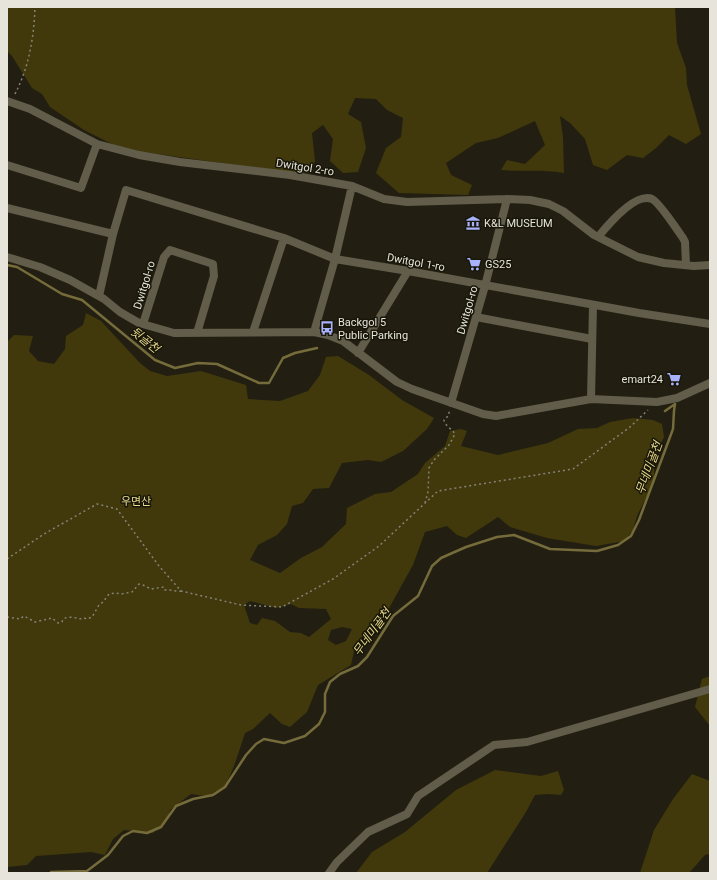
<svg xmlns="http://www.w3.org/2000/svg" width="717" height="880" font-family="Roboto,'Noto Sans KR',sans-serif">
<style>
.green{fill:#41390b;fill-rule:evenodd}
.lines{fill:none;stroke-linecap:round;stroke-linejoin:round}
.stream{stroke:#756b3b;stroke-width:2.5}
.path{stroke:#848277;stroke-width:1.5;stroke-dasharray:2 3;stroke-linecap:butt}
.minor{stroke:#615d4a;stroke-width:8}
.labels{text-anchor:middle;stroke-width:3;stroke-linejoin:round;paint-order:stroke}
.street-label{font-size:11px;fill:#e6e4db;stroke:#181609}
.poi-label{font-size:11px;fill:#e6e4db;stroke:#181609;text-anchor:start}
.park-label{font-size:11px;fill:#ebdb8e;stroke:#181609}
.water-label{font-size:12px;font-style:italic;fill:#e8d88b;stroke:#181609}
</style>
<rect width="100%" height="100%" fill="#221f12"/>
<!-- green -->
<path class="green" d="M 7,7 L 675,7 L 677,43 L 686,68 L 687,85 L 701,134 L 686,144 L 669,135 L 656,148 L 643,158 L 627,155 L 607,170 L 593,165 L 585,139 L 570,123 L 560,116 L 563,137 L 564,173 C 543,169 522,172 501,170 L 507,160 L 525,164 L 545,145 L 535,121 L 498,138 L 476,143 L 446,163 L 451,175 L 472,185 L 468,195 L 399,193 L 376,173 L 386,148 L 401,137 L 403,118 L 387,110 L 376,99 L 355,98 L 348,114 L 361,122 L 366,148 L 358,172 L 343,173 L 330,161 L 333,139 L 323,125 L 312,133 L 315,161 L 310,173 L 283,172 L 130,150 L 116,146 L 84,130 L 50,107 L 42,94 L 32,88 L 12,56 L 7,51 Z
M 86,313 L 101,321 L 140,363 L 150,371 L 167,376 L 201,371 L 246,385 L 248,399 L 280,401 L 308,391 L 320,375 L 326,357 L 338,356 L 369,375 L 402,400 L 434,418 L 427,429 L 403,451 L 381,462 L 368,460 L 342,463 L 329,488 L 313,489 L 303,503 L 292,506 L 287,524 L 277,535 L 258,545 L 250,560 L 280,573 L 301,558 L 322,547 L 346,524 L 347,508 L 375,494 L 391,492 L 418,474 L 425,463 L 445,446 L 450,431 L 461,429 L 467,431 L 461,446 L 498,455 L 548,443 L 578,429 L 597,428 L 610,422 L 633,418 L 653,420 L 662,424 L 664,437 L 654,458 L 654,481 L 637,516 L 633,530 L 625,541 L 596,546 L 547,538 L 510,527 L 498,517 L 466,538 L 457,535 L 447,526 L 425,532 L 413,565 L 378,628 L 365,632 L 354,651 L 351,665 L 318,685 L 307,712 L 290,727 L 282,724 L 270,713 L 253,729 L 245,733 C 240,747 229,790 216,794 C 208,797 198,795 191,794 L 170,810 L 168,819 L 153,833 L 124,830 L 113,839 L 105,855 L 91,852 L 36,856 L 27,865 L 7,867 L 7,342 L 14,335 L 33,336 L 29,351 L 38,361 L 54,364 L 65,349 L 66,336 L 83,325 ZM 250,601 L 276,608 L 291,604 L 299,608 L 326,609 L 331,619 L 309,637 L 301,633 L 290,632 L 275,621 L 262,618 L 257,625 L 250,623 L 244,605 ZM 342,627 L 352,629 L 346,641 L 336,645 L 328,640 L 331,630 Z
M 710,676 L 710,726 L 695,707 L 702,679 Z
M 495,770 L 541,776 L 558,771 L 564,790 L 561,795 L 548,794 L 535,795 L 526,812 L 487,873 L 356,873 L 372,852 L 405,832 L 456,790 Z
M 692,774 L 710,781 L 710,854 L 705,855 L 689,873 L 640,873 L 654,830 L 673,799 Z"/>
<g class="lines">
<!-- stream -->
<path class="stream" d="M 7,265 L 17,267 L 62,294 L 82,300 L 155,360 L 175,368 L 198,363 L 217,364 L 259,383 L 269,383 L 283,358 L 295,353 L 317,348
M 665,411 L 675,404
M 51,872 L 87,871 L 108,855 L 123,836 L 133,831 L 147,833 L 161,827 L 176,806 L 193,799 L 213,795 L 225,787 L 246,755 L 256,744 L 264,739 L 284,743 L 305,736 L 319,724 L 325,712 L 325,694 L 330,682 L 340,674 L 358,666 L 367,657 L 393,616 L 418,596 L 432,566 L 441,558 L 466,547 L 497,537 L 514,535 L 550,549 L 597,551 L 618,545 L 631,536 L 639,520 L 673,429 L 674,411 L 675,404"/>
<!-- path -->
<path class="path" d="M 15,94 C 29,67 34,37 35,7
M 425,503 L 428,492 L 429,468 L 434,460 L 449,445 L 455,434 C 452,429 445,426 444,420 L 449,415 L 449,410
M 7,559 L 44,534 L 97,504 L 117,509 L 159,566 L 181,591 L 241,605 L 282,607 L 333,579 L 379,546 L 438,491 L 573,469 L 630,427 L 648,410
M 7,617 L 20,619 L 24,616 L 35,622 L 52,618 L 58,623 L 62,622 L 63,619 C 73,614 78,621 84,618 L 87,619 L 92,617 L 99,605 L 103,602 L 109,594 L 115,593 L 121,594 L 132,592 L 139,584 L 143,585 L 151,589 L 164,587 L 165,590 C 171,589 176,592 181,591"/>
<!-- minor -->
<path class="minor" d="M 7,101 L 30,109 L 97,144 L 139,155 L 180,162 L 290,175 L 352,186 L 384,199 L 407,202 L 507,199 L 530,200 L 549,204 L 563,211 L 594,235 L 638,257 L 664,263 L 694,266 L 710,265
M 7,165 L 81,188 L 97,144
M 7,208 L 113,234
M 598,237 C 607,226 635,192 652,199 C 660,203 677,230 683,238 L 685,242 L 686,265
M 7,257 L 40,267 L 70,280 L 104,299 L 120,312 L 139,323 L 174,333 L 314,332 L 328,335 L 343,341 L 397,382 L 412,389 L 483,414 L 496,416 L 591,399 L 657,402 L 677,398 L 710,383
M 99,296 L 113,234 L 126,190 L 284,238 L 335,259 L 408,271 L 639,313 L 710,324
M 476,317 L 592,339
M 143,324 L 164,257 L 170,250 L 213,264 L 214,276 L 197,333
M 253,332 L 284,238
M 314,332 L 335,259 L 352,186
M 358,353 L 408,271
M 591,399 L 593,305
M 451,403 L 485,286 L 507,199
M 329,873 L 337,862 L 368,832 L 407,814 L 418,796 L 494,745 L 527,742 L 710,689"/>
</g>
<!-- icons -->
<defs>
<symbol id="museum-bare" viewBox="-9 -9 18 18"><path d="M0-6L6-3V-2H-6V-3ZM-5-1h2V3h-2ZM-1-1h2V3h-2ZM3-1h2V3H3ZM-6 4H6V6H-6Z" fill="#a7b1fc" stroke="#181609" stroke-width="2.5" paint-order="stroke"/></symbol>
<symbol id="supermarket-bare" viewBox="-9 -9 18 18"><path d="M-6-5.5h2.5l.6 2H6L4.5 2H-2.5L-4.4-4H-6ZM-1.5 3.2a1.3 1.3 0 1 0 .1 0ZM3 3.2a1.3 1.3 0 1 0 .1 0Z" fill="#a7b1fc" stroke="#181609" stroke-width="2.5" paint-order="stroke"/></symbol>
<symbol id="bus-bare" viewBox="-9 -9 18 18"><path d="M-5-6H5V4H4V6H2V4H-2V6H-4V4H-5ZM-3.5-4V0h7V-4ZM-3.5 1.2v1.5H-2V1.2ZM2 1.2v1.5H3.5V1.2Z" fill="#a7b1fc" stroke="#181609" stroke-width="2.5" paint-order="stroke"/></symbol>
</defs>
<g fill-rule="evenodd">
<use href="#museum-bare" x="463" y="213" width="20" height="20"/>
<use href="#supermarket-bare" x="464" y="254" width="20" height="20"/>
<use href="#bus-bare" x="317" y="318" width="20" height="20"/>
<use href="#supermarket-bare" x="664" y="369" width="20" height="20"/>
</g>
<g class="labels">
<!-- street labels -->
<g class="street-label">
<text transform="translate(305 167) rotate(9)" y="4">Dwitgol 2-ro</text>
<text transform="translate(416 262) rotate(10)" y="4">Dwitgol 1-ro</text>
<text transform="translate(144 285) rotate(-73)" y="4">Dwitgol-ro</text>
<text transform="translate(467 310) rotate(-74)" y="4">Dwitgol-ro</text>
</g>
<!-- poi labels -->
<g class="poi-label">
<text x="484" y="227">K&amp;L MUSEUM</text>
<text x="485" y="268">GS25</text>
<text x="338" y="326">Backgol 5<tspan x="338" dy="13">Public Parking</tspan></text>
<text x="663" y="383" text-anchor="end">emart24</text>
</g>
<!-- park labels -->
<g class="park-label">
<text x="136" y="505">우면산</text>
</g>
<!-- water labels -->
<g class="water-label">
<text transform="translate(145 340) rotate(39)" y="4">뒷골천</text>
<text transform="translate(649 468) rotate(-70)" y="4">무네미골천</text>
<text transform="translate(372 632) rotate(-54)" y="4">무네미골천</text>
</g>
</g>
<!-- border -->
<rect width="717" height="880" fill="none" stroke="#e6e4db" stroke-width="16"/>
</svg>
